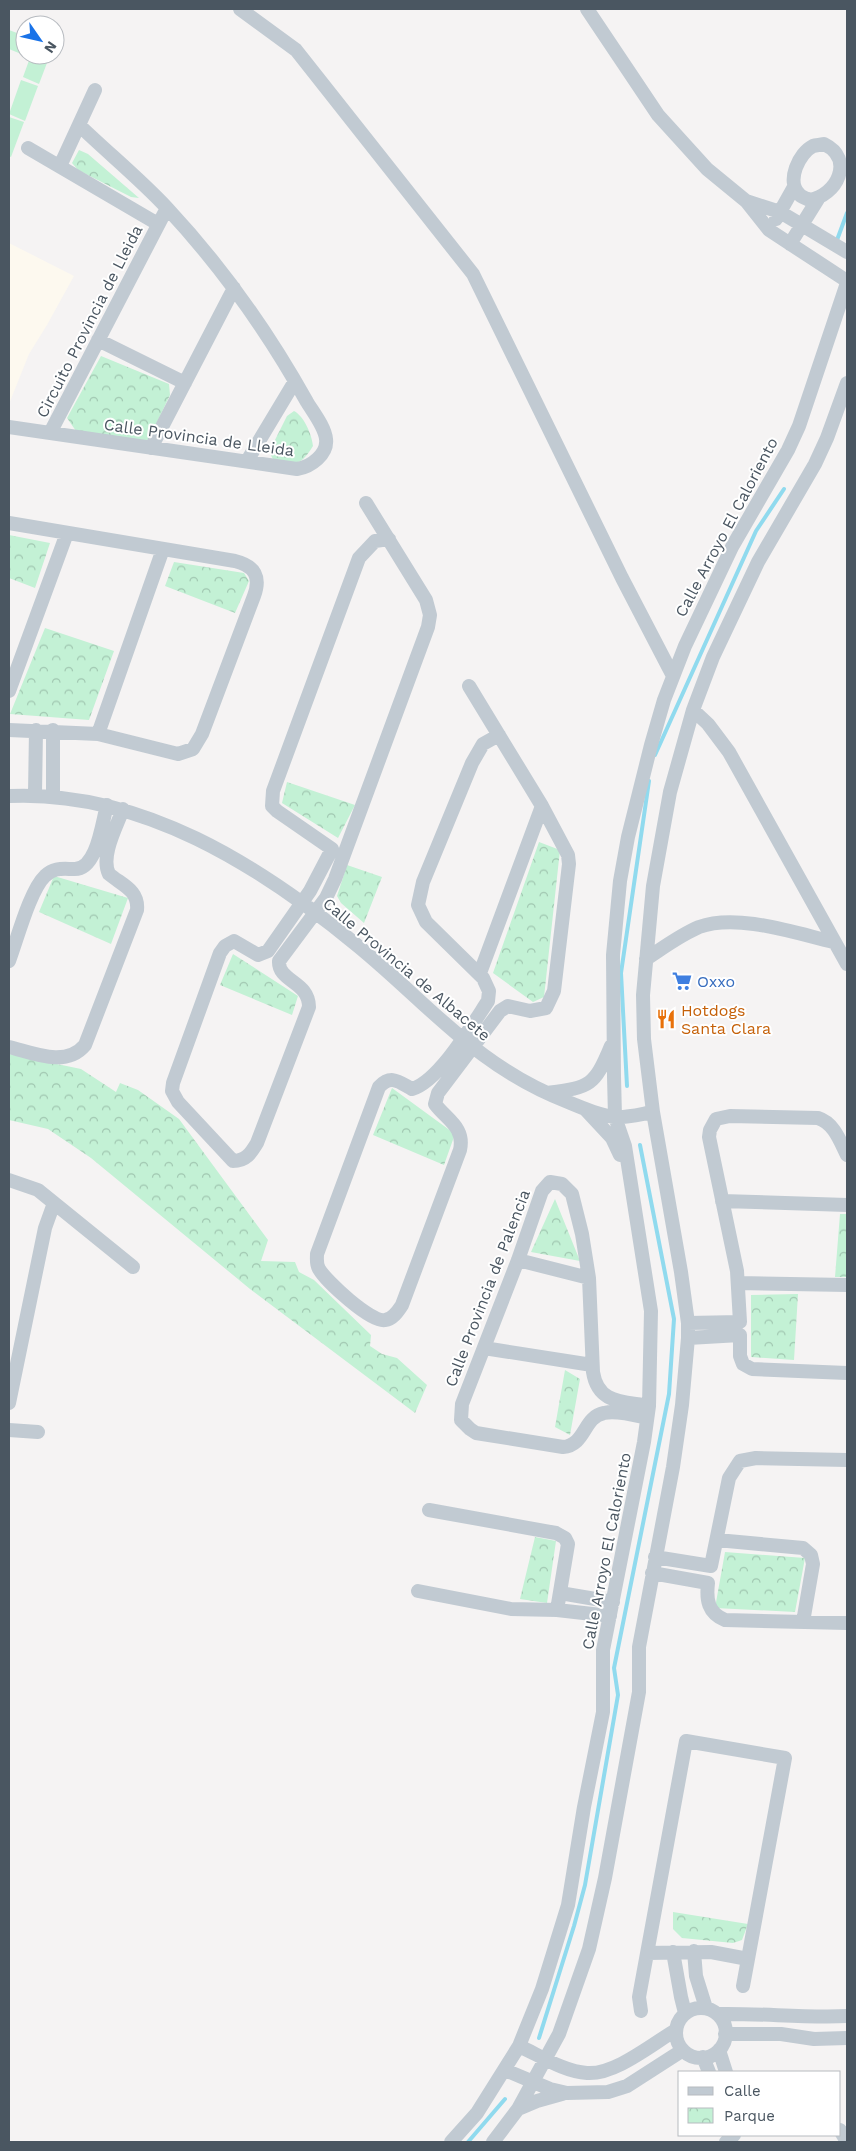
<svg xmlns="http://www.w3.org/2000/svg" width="856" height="2151" font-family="'Work Sans',sans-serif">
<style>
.commercial{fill:#fdf9ef}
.green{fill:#c3f1d5}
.park{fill:url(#park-crowns)}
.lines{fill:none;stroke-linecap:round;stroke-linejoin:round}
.stream{stroke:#90daee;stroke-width:4}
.minor{stroke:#c1cad2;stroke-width:14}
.labels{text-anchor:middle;stroke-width:4;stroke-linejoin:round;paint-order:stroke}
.street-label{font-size:16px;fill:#4a5661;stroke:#fff}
.shop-label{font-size:16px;fill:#366cbe;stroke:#fff;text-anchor:start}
.food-label{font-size:16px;fill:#c56008;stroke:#fff;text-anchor:start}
</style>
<defs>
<pattern id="park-crowns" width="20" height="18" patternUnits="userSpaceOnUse" patternTransform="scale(1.25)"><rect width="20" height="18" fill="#c3f1d5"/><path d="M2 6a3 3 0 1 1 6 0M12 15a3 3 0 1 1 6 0" fill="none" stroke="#a0c6b0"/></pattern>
</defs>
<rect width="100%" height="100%" fill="#f5f3f3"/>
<!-- commercial -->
<path class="commercial" d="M 9,243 L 74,276 L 47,325 L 29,354 L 9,404 Z"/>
<!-- green -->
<path class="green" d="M 9,30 L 25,36 L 26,56 L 9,49 Z
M 31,55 L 50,55 L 39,84 L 23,77 Z
M 21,80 L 38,86 L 25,121 L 9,114 Z
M 9,117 L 24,122 L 11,157 L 9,156 Z"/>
<!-- park -->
<path class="park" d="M 79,150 L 88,154 L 139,198 L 131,197 L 78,170 L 72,163 Z
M 101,356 L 169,384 L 170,395 L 149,439 L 140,443 L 76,431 L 67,418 Z
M 294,411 C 304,416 312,435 313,446 C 299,468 298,463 273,459 L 269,452 L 287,416 Z
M 9,535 L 50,543 L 35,588 L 9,578 Z
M 174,562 L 244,573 L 249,581 L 235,613 L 165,586 Z
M 45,628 L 114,651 L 89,720 L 10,714 Z
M 287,782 L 355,805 L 338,838 L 282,803 Z
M 539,842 L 560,850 L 544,997 L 533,1002 L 493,973 Z
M 347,865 L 382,877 L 364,923 L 341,903 L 337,896 Z
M 54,876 L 128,898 L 111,944 L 39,912 Z
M 233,954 L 298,996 L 292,1015 L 220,985 Z
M 9,1054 L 81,1069 L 116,1092 L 120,1083 L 138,1090 L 179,1119 L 268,1240 L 261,1261 L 295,1262 L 299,1272 L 314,1280 L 371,1335 L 370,1346 L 382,1354 L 397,1358 L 427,1385 L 415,1413 L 250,1289 L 91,1158 L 48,1129 L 9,1120 Z
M 392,1088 L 455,1134 L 444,1165 L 373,1135 Z
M 555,1199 L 580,1261 L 531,1252 Z
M 840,1214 L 847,1214 L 847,1277 L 835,1277 Z
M 798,1294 L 794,1360 L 751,1357 L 751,1295 Z
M 565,1370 L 580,1379 L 570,1435 L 555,1427 Z
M 535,1537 L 556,1541 L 547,1603 L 520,1599 Z
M 725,1552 L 805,1558 L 795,1612 L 715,1608 Z
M 673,1912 L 748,1924 L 742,1940 L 733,1943 L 682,1938 L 673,1929 Z"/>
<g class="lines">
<!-- stream -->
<path class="stream" d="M 837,240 L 847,213
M 655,755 L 756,531 L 784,489
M 627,1086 L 621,973 L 649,781
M 539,2038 L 574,1926 L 585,1885 L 618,1695 L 614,1668 L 669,1394 L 674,1319 L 640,1145
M 468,2142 L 505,2099"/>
<!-- minor -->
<path class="minor" d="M 240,9 L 296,50 L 473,274 L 622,578 L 673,676
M 587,9 L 658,115 L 707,169 L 746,201 L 769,230 L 847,281
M 824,144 C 855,159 837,196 809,200 C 806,198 801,197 799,194 C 786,181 799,153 813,146 C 816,145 821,145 824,144 Z
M 28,148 L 158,224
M 60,166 L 95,90
M 746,201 L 780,212 L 847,252
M 776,219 L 794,187
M 790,244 L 818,199
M 98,340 L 185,383
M 9,427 L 297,469 C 311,467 328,454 326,439 C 325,427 313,412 307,402 C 268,332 222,267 167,208 C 140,179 108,153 79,125
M 50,433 L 167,208
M 151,448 L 234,288
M 247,461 L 295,381
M 366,503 L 426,600 L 430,615 L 428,627 L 335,879 L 326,898 L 279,961 C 278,982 309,981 309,1007 L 257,1143 C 251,1153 246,1161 233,1161 L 178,1102 L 172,1091 L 173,1083 L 220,953 L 225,946 L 234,941 L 258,955 L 268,951 L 310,891 L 332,849 L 277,811 L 272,806 L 273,791 L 359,558 L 375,541 L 389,539
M 9,523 L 235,561 C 255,566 261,577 254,596 L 202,734 L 193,749 L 178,754 L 98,734 L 9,730
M 469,686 L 542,806 L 568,855 L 569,864 L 554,991 L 546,1008 L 530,1011 L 508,1006 L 500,1011 L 438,1093 L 435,1104 C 447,1120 465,1127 460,1150 L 402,1305 C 398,1311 393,1319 385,1320 C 371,1323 326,1281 319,1269 C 316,1264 317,1259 317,1254 L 379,1087 C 391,1074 399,1082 412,1089 C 439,1081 472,1025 488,1001 L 489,991 L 483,978 L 426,922 L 418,905 L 423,882 L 472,763 L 483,744 L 499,735
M 9,691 L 67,533
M 693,710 L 708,724 L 729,752 L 847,964
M 98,734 L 163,549
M 35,794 L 36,730
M 53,795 L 53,730
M 9,796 C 141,790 259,865 358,946 C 431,1006 477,1067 568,1102 C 583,1108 600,1116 615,1117 C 627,1118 641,1114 653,1112
M 646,959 C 663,948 680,935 699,927 C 737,913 795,933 833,942
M 9,961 C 17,940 30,890 45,876 C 54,867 63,869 74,869 C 97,870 102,823 107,805
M 480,973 L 542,806
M 9,1047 C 33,1053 66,1068 85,1045 L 137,910 C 139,890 122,885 109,874 C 100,856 117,826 123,809
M 547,1093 C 590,1087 594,1087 611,1046
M 585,1109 L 612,1138 L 620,1155
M 9,1180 L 38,1190 L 133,1267
M 722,1201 L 847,1205
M 518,1260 L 589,1278
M 738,1283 L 847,1285
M 688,1323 L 740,1322 L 737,1271 L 709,1137 L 710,1130 L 716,1119 L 730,1116 L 818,1118 C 834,1123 840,1141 847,1155
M 688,1338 L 740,1335 L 740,1356 L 743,1364 L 752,1369 L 847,1373
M 484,1348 L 592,1365
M 9,1403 L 45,1228 L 54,1203
M 647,1418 C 634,1415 617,1410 604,1413 C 583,1417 586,1445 563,1447 L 476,1433 L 470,1429 L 461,1420 L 462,1404 L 518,1260 L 542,1191 L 550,1182 L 562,1184 L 572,1194 L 582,1234 L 589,1278 L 593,1372 C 598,1404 623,1401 649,1406
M 9,1430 L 38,1432
M 429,1510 L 556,1533 L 565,1538 L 568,1544 L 557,1610
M 717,1540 L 803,1548 L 811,1555 L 813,1564 L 803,1622
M 655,1557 L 711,1566 L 729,1478 L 740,1461 L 756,1458 L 847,1460
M 652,1573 L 708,1583 C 706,1600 708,1613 725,1620 L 847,1623
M 418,1591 L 511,1609 L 557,1610 L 610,1616
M 560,1593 L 613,1602
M 694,1951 L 696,1976 L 706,2008
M 673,1952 L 681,1997 L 685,2013
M 647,1953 L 711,1952 L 748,1959
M676 2033a25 25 0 1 1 50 0a25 25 0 1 1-50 0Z
M 641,2011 L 639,1997 L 686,1741 L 785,1758 L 743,1986
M 717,2014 C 761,2013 804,2018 847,2016
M 725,2034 L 781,2034 L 814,2039 L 847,2038
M 519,2046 C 539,2055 564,2072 587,2073 C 615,2075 652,2044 676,2030
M 719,2050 L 726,2072
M 703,2057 L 709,2072
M 505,2070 L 550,2089 L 567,2093 L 608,2092 L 627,2086 L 683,2050
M 518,2109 L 537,2101 L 562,2094
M 840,2130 L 847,2142
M 451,2142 L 477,2113 L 519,2046 L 542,1989 L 568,1905 L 584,1807 L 603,1712 L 603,1650 L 644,1442 L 649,1406 L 651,1311 L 625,1146 L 615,1117 L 614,1076 L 613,955 L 620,881 L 628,837 L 651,745 L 664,700 L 685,646 L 732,547 L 788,450 L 799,426 L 847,283
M 493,2142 L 518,2109 L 559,2034 L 589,1949 L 605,1878 L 639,1692 L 639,1647 L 673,1467 L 682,1405 L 688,1338 L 688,1323 L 681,1272 L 653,1112 L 644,1039 L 643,995 L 653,886 L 670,792 L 693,710 L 713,657 L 758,562 L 815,464 L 827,438 L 847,383
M 726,2142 L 734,2135"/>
</g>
<!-- icons -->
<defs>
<symbol id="supermarket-bare" viewBox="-9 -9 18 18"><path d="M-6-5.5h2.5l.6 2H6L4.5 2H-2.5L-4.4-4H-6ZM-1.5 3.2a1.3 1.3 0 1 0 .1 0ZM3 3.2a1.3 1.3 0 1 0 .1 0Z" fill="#3f7fe0" stroke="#fff" stroke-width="2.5" paint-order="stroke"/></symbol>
<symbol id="restaurant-bare" viewBox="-9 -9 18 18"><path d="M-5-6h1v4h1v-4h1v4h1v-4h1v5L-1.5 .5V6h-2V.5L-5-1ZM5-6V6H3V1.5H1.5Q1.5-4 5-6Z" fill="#e8710a" stroke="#fff" stroke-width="2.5" paint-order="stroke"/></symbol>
</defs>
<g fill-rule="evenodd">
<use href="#supermarket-bare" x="668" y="967" width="28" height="28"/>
<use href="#restaurant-bare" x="652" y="1005" width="28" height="28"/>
</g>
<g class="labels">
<!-- street labels -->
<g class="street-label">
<text transform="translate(89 321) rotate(-63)" y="6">Circuito Provincia de Lleida</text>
<text transform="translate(199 437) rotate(8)" y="6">Calle Provincia de Lleida</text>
<text transform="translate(726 527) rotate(-62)" y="6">Calle Arroyo El Caloriento</text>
<text transform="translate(407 969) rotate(40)" y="6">Calle Provincia de Albacete</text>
<text transform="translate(487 1288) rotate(-69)" y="6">Calle Provincia de Palencia</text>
<text transform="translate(606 1551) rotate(-79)" y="6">Calle Arroyo El Caloriento</text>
</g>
<!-- shop labels -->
<g class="shop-label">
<text x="697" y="987">Oxxo</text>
</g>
<!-- food labels -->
<g class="food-label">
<text x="681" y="1016">Hotdogs<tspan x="681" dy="18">Santa Clara</tspan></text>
</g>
</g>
<!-- border -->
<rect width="856" height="2151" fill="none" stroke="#4a5661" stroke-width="20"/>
<!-- legend -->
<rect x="678" y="2071" width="162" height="65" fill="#ffffff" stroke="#b7bbc0"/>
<rect x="688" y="2087" width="25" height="8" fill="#c1cad2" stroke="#b7bbc0"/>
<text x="724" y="2096" font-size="15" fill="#4a5661">Calle</text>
<rect x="688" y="2108" width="25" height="15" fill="url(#park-crowns)" stroke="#b7bbc0"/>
<text x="724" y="2121" font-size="15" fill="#4a5661">Parque</text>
<!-- north arrow -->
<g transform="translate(40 40) rotate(124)"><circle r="24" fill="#ffffff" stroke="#b7bbc0"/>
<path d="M0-4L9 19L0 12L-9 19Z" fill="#1a73e8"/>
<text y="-8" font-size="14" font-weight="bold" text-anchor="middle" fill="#4a5661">N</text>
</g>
</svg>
